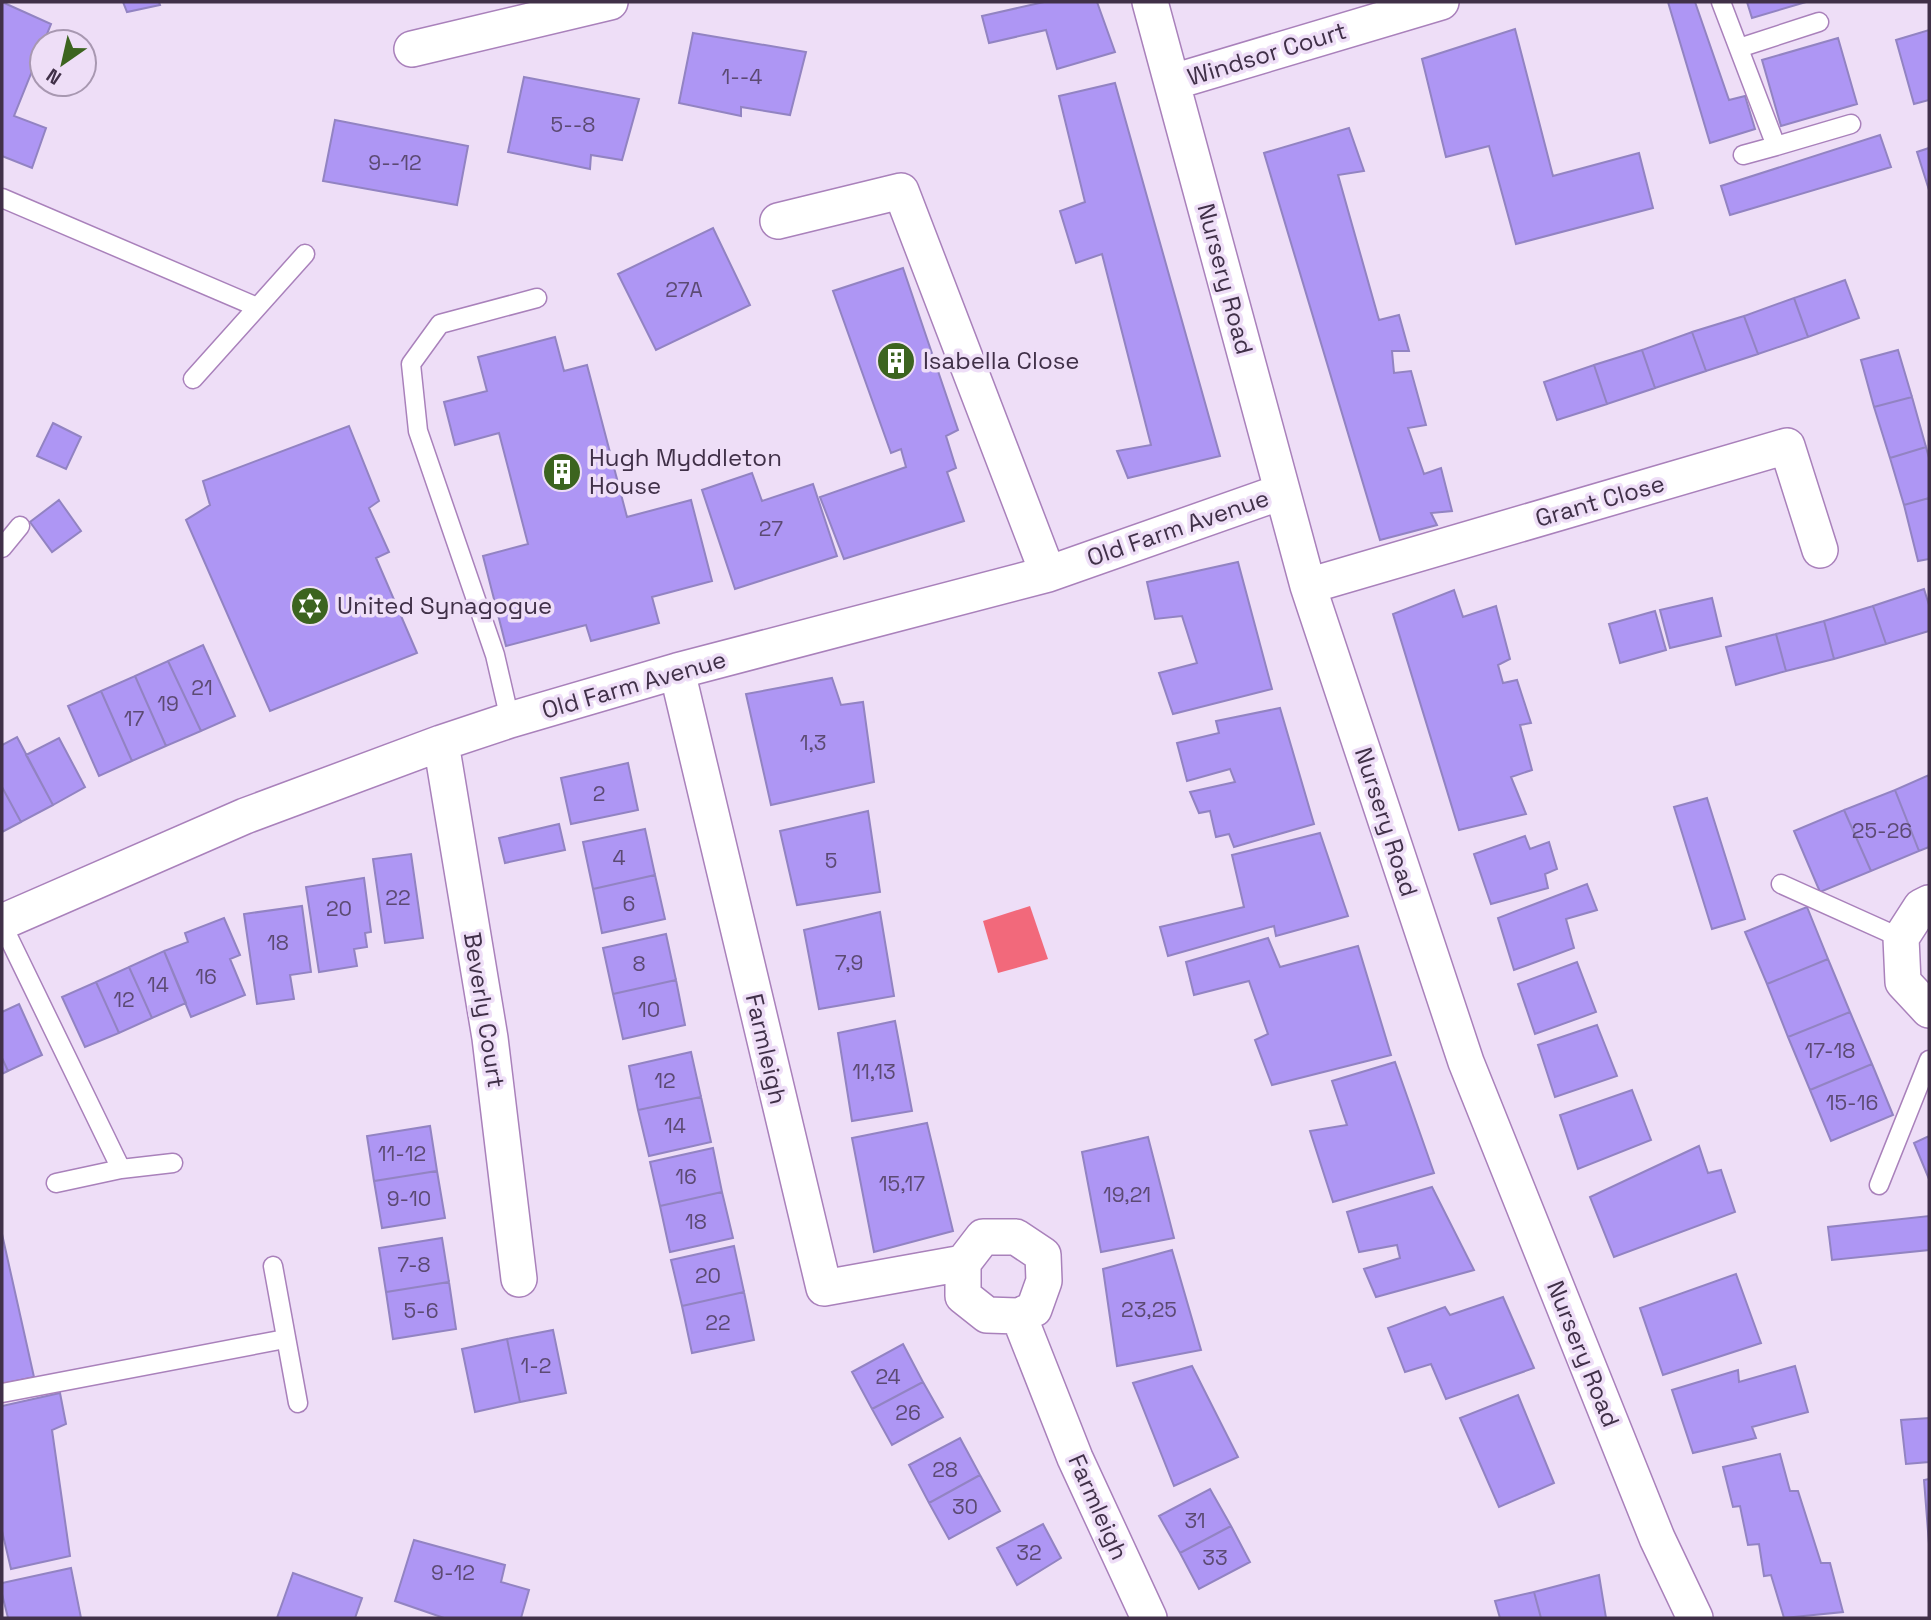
<svg xmlns="http://www.w3.org/2000/svg" width="1931" height="1620" font-family="'Space Grotesk',sans-serif">
<style>
.water{fill:#f2697b}
.building{fill:#ae96f4;stroke:#9283c2;stroke-width:2}
.lines{fill:none;stroke-linecap:round;stroke-linejoin:round}
.lane-casing{stroke:#a981bb;stroke-width:21}
.street-casing{stroke:#a981bb;stroke-width:38}
.lane{stroke:#fff;stroke-width:18}
.street{stroke:#fff;stroke-width:35}
.labels{text-anchor:middle;stroke-width:7;stroke-linejoin:round;paint-order:stroke}
.number-label{font-size:21px;fill:#5c4a73}
.street-label{font-size:24px;fill:#403048;stroke:#eedef7}
.poi-label{font-size:24px;fill:#403048;stroke:#eedef7;text-anchor:start}
</style>
<rect width="100%" height="100%" fill="#eedef7"/>
<!-- water -->
<path class="water" d="M 1030,906 L 1048,959 L 998,973 L 983,921 Z"/>
<!-- building -->
<path class="building" d="M 2,2 L 51,24 L 14,116 L 46,128 L 32,168 L 2,156 Z
M 123,2 L 159,2 L 160,5 L 127,12 Z
M 1044,2 L 1097,2 L 1115,52 L 1057,69 L 1046,30 L 989,43 L 982,16 Z
M 1668,2 L 1695,2 L 1729,100 L 1745,96 L 1755,129 L 1710,143 Z
M 1747,2 L 1806,2 L 1752,18 Z
M 1515,29 L 1553,176 L 1639,153 L 1653,208 L 1516,244 L 1489,146 L 1446,157 L 1422,59 Z
M 1929,30 L 1929,100 L 1914,104 L 1896,40 Z
M 693,33 L 806,52 L 790,115 L 741,107 L 741,116 L 679,103 Z
M 1838,38 L 1857,104 L 1781,126 L 1762,60 Z
M 524,77 L 639,99 L 622,160 L 591,155 L 590,169 L 508,152 Z
M 1115,83 L 1220,456 L 1128,478 L 1117,451 L 1151,445 L 1102,254 L 1076,263 L 1060,211 L 1085,202 L 1059,96 Z
M 335,120 L 468,146 L 457,205 L 323,181 Z
M 1349,128 L 1364,171 L 1338,175 L 1379,320 L 1399,315 L 1409,351 L 1392,351 L 1394,373 L 1411,371 L 1426,425 L 1408,428 L 1424,474 L 1441,468 L 1452,511 L 1431,513 L 1437,525 L 1380,540 L 1264,153 Z
M 1880,135 L 1891,167 L 1730,215 L 1721,186 Z
M 1929,148 L 1929,190 L 1917,152 Z
M 713,228 L 750,305 L 656,350 L 618,274 Z
M 903,268 L 958,430 L 946,436 L 956,468 L 947,472 L 964,521 L 844,559 L 820,497 L 906,467 L 901,449 L 891,453 L 833,291 Z
M 1845,280 L 1859,318 L 1808,337 L 1794,298 Z
M 1794,298 L 1808,337 L 1758,354 L 1744,316 Z
M 1744,316 L 1758,354 L 1706,371 L 1692,332 Z
M 1692,332 L 1706,371 L 1655,388 L 1642,350 Z
M 555,337 L 564,371 L 587,365 L 627,517 L 691,500 L 712,581 L 652,597 L 659,623 L 591,641 L 586,625 L 506,646 L 483,556 L 528,544 L 499,433 L 455,445 L 444,402 L 487,391 L 478,357 Z
M 1642,350 L 1655,388 L 1607,404 L 1594,365 Z
M 1898,350 L 1912,397 L 1874,407 L 1861,360 Z
M 1594,365 L 1607,404 L 1557,420 L 1544,382 Z
M 1912,397 L 1926,447 L 1890,458 L 1874,407 Z
M 53,423 L 81,437 L 66,469 L 37,456 Z
M 349,426 L 379,501 L 369,508 L 389,552 L 376,558 L 417,653 L 270,711 L 186,520 L 210,505 L 203,481 Z
M 1926,447 L 1929,458 L 1929,498 L 1904,505 L 1890,458 Z
M 752,473 L 762,501 L 813,484 L 837,556 L 735,589 L 702,490 Z
M 1929,498 L 1929,559 L 1918,561 L 1904,505 Z
M 59,500 L 81,531 L 52,552 L 30,522 Z
M 1238,562 L 1272,689 L 1173,714 L 1159,673 L 1197,663 L 1182,616 L 1155,619 L 1147,582 Z
M 1924,589 L 1929,605 L 1929,631 L 1886,644 L 1873,606 Z
M 1454,590 L 1463,617 L 1496,606 L 1510,659 L 1498,665 L 1503,683 L 1517,680 L 1531,723 L 1520,725 L 1532,770 L 1511,777 L 1526,814 L 1459,830 L 1393,614 Z
M 1712,598 L 1721,636 L 1670,648 L 1660,610 Z
M 1873,606 L 1886,644 L 1834,659 L 1824,621 Z
M 1655,611 L 1666,650 L 1620,663 L 1609,624 Z
M 1824,621 L 1834,659 L 1786,671 L 1776,634 Z
M 1776,634 L 1786,671 L 1736,685 L 1726,647 Z
M 203,645 L 235,716 L 201,731 L 168,661 Z
M 168,661 L 201,731 L 166,746 L 135,676 Z
M 135,676 L 166,746 L 132,761 L 101,691 Z
M 832,678 L 841,705 L 863,702 L 874,782 L 771,805 L 746,694 Z
M 101,691 L 132,761 L 99,776 L 68,706 Z
M 1280,708 L 1314,824 L 1234,847 L 1229,834 L 1216,837 L 1210,811 L 1199,813 L 1190,792 L 1235,782 L 1230,769 L 1187,781 L 1177,743 L 1219,733 L 1216,721 Z
M 17,737 L 53,805 L 21,822 L 2,787 L 2,745 Z
M 59,738 L 85,787 L 53,805 L 26,755 Z
M 628,763 L 638,810 L 571,824 L 561,778 Z
M 1929,775 L 1929,847 L 1919,851 L 1895,790 Z
M 2,787 L 21,822 L 2,832 Z
M 1895,790 L 1919,851 L 1871,871 L 1844,810 Z
M 1707,798 L 1745,919 L 1712,929 L 1674,807 Z
M 1844,810 L 1871,871 L 1820,892 L 1794,831 Z
M 868,811 L 880,892 L 797,905 L 780,831 Z
M 559,824 L 565,850 L 505,863 L 499,838 Z
M 645,829 L 655,875 L 593,889 L 583,842 Z
M 1320,833 L 1348,916 L 1276,936 L 1274,926 L 1168,956 L 1160,927 L 1244,907 L 1232,855 Z
M 1525,836 L 1530,849 L 1549,842 L 1557,869 L 1545,874 L 1548,888 L 1491,904 L 1474,854 Z
M 411,854 L 423,938 L 385,943 L 373,859 Z
M 655,875 L 665,919 L 602,933 L 593,889 Z
M 364,878 L 371,932 L 365,933 L 367,947 L 354,949 L 357,966 L 319,972 L 306,887 Z
M 1587,884 L 1597,910 L 1566,919 L 1574,948 L 1514,970 L 1498,918 Z
M 302,906 L 311,972 L 290,975 L 294,999 L 257,1004 L 244,914 Z
M 1807,907 L 1828,959 L 1767,984 L 1745,932 Z
M 880,912 L 894,996 L 819,1009 L 804,930 Z
M 224,918 L 240,955 L 230,959 L 245,995 L 191,1017 L 164,951 L 188,942 L 185,933 Z
M 666,934 L 676,980 L 613,994 L 603,948 Z
M 1268,938 L 1280,967 L 1358,946 L 1391,1055 L 1272,1085 L 1255,1040 L 1268,1034 L 1249,981 L 1194,995 L 1186,962 Z
M 164,951 L 186,1003 L 152,1018 L 129,967 Z
M 1828,959 L 1850,1012 L 1788,1037 L 1767,984 Z
M 1577,962 L 1596,1012 L 1535,1034 L 1518,984 Z
M 129,967 L 152,1018 L 119,1033 L 96,982 Z
M 676,980 L 685,1025 L 623,1039 L 613,994 Z
M 96,982 L 119,1033 L 85,1047 L 62,997 Z
M 19,1004 L 42,1055 L 8,1071 L 2,1058 L 2,1012 Z
M 1850,1012 L 1872,1064 L 1810,1090 L 1788,1037 Z
M 895,1021 L 912,1111 L 852,1121 L 838,1033 Z
M 1597,1025 L 1617,1076 L 1555,1097 L 1538,1045 Z
M 691,1052 L 701,1097 L 638,1110 L 629,1066 Z
M 2,1058 L 8,1071 L 2,1074 Z
M 1395,1062 L 1434,1173 L 1333,1202 L 1310,1131 L 1347,1125 L 1332,1081 Z
M 1872,1064 L 1893,1115 L 1831,1141 L 1810,1090 Z
M 1632,1090 L 1651,1140 L 1578,1169 L 1560,1115 Z
M 701,1097 L 711,1142 L 649,1156 L 638,1110 Z
M 927,1123 L 953,1231 L 874,1252 L 852,1138 Z
M 430,1126 L 437,1171 L 374,1181 L 367,1136 Z
M 1929,1136 L 1929,1179 L 1914,1143 Z
M 1148,1137 L 1174,1238 L 1101,1252 L 1082,1152 Z
M 1699,1146 L 1708,1173 L 1721,1170 L 1735,1212 L 1614,1257 L 1590,1197 Z
M 713,1148 L 722,1192 L 660,1206 L 650,1162 Z
M 437,1171 L 445,1218 L 382,1228 L 374,1181 Z
M 1432,1187 L 1474,1270 L 1376,1297 L 1364,1269 L 1400,1258 L 1397,1245 L 1359,1252 L 1347,1212 Z
M 722,1192 L 733,1238 L 670,1252 L 660,1206 Z
M 1929,1216 L 1929,1250 L 1832,1260 L 1828,1227 Z
M 2,1234 L 34,1377 L 2,1384 Z
M 442,1238 L 449,1282 L 386,1292 L 379,1248 Z
M 734,1246 L 744,1292 L 682,1306 L 671,1260 Z
M 1172,1250 L 1201,1350 L 1117,1366 L 1103,1269 Z
M 1736,1274 L 1761,1343 L 1663,1375 L 1640,1308 Z
M 449,1282 L 456,1329 L 393,1339 L 386,1292 Z
M 744,1292 L 754,1340 L 692,1353 L 682,1306 Z
M 1503,1297 L 1534,1368 L 1446,1399 L 1431,1364 L 1405,1372 L 1388,1328 L 1445,1307 L 1450,1315 Z
M 553,1330 L 566,1393 L 520,1402 L 507,1339 Z
M 507,1339 L 520,1402 L 475,1412 L 462,1349 Z
M 903,1344 L 923,1382 L 872,1409 L 852,1372 Z
M 1192,1366 L 1238,1457 L 1174,1486 L 1133,1383 Z
M 1795,1366 L 1808,1412 L 1752,1427 L 1756,1438 L 1693,1453 L 1672,1390 L 1738,1370 L 1739,1382 Z
M 923,1382 L 943,1417 L 892,1445 L 872,1409 Z
M 60,1393 L 66,1424 L 52,1430 L 70,1556 L 11,1569 L 2,1531 L 2,1406 Z
M 1518,1395 L 1554,1483 L 1499,1507 L 1460,1418 Z
M 1929,1418 L 1929,1462 L 1906,1464 L 1901,1420 Z
M 960,1438 L 980,1475 L 929,1503 L 909,1465 Z
M 1780,1454 L 1790,1491 L 1798,1491 L 1821,1563 L 1830,1563 L 1843,1612 L 1784,1618 L 1771,1575 L 1764,1576 L 1759,1544 L 1748,1545 L 1740,1506 L 1733,1507 L 1723,1467 Z
M 980,1475 L 1000,1511 L 949,1539 L 929,1503 Z
M 1929,1479 L 1929,1544 L 1924,1480 Z
M 1210,1489 L 1231,1526 L 1180,1553 L 1159,1516 Z
M 1043,1524 L 1061,1558 L 1017,1585 L 997,1548 Z
M 1231,1526 L 1250,1562 L 1199,1589 L 1180,1553 Z
M 414,1540 L 505,1565 L 501,1582 L 529,1590 L 521,1618 L 444,1618 L 395,1601 Z
M 71,1568 L 81,1618 L 8,1618 L 2,1594 L 2,1583 Z
M 293,1573 L 362,1598 L 355,1618 L 277,1618 Z
M 1599,1575 L 1606,1618 L 1541,1618 L 1534,1592 Z
M 1534,1592 L 1541,1618 L 1500,1618 L 1495,1601 Z"/>
<g class="lines">
<defs>
<path id="lane" d="M 1721,2 L 1776,146 L 1851,124
M 1739,48 L 1819,22
M 1743,155 L 1776,146
M 2,198 L 257,307
M 193,379 L 305,254
M 2,548 L 20,526
M 510,720 L 495,655 L 418,431 L 411,364 L 440,324 L 537,298
M 1781,884 L 1901,938
M 2,924 L 121,1169
M 56,1183 L 121,1169 L 173,1163
M 1879,1185 L 1929,1060
M 273,1266 L 298,1403
M 2,1393 L 285,1339"/>
<path id="street" d="M 1150,2 L 1308,586 L 1466,1062 L 1657,1538 L 1695,1618
M 412,49 L 610,2
M 1173,82 L 1441,2
M 778,221 L 901,191 L 1048,574
M 1308,586 L 1787,446 L 1820,550
M 677,671 L 824,1288 L 963,1263
M 441,743 L 490,1038 L 519,1279
M 1929,903 L 1921,907 L 1901,938 L 1903,982 L 1929,1010
M 2,922 L 245,816 L 441,743 L 510,720 L 677,671 L 1048,574 L 1281,492
M 983,1237 L 1016,1237 L 1043,1255 L 1044,1281 L 1034,1309 L 1019,1316 L 987,1315 L 963,1296 L 963,1263 Z
M 1019,1316 L 1075,1458 L 1149,1618"/>
</defs>
<!-- lane casing -->
<use href="#lane" class="lane-casing"/>
<!-- street casing -->
<use href="#street" class="street-casing"/>
<!-- lane -->
<use href="#lane" class="lane"/>
<!-- street -->
<use href="#street" class="street"/>
</g>
<!-- icons -->
<defs>
<symbol id="building-disc" viewBox="-11 -11 22 22"><circle r="9.5" fill="#3c641f" stroke="#eedef7"/><path d="M-4-6H4V6H1V3H-1V6H-4ZM-2.5-4.3h1.7v1.8h-1.7ZM.8-4.3h1.7v1.8H.8ZM-2.5-1h1.7V.8h-1.7ZM.8-1h1.7V.8H.8Z" fill="#fff"/></symbol>
<symbol id="synagogue-disc" viewBox="-11 -11 22 22"><circle r="9.5" fill="#3c641f" stroke="#eedef7"/><path d="M0-6.5L5.6 3.2H-5.6ZM0 6.5L5.6-3.2H-5.6Z" fill="#fff"/></symbol>
</defs>
<g fill-rule="evenodd">
<use href="#building-disc" x="874" y="339" width="44" height="44"/>
<use href="#building-disc" x="540" y="450" width="44" height="44"/>
<use href="#synagogue-disc" x="288" y="584" width="44" height="44"/>
</g>
<g class="labels">
<!-- number labels -->
<g class="number-label">
<text x="742" y="84">1--4</text>
<text x="573" y="132">5--8</text>
<text x="395" y="170">9--12</text>
<text x="684" y="297">27A</text>
<text x="771" y="536">27</text>
<text x="202" y="695">21</text>
<text x="168" y="711">19</text>
<text x="134" y="726">17</text>
<text x="813" y="750">1,3</text>
<text x="599" y="801">2</text>
<text x="1882" y="838">25-26</text>
<text x="619" y="865">4</text>
<text x="831" y="868">5</text>
<text x="398" y="905">22</text>
<text x="629" y="911">6</text>
<text x="339" y="916">20</text>
<text x="278" y="950">18</text>
<text x="849" y="970">7,9</text>
<text x="639" y="971">8</text>
<text x="206" y="984">16</text>
<text x="158" y="992">14</text>
<text x="124" y="1007">12</text>
<text x="649" y="1017">10</text>
<text x="1830" y="1058">17-18</text>
<text x="874" y="1079">11,13</text>
<text x="665" y="1088">12</text>
<text x="1852" y="1110">15-16</text>
<text x="675" y="1133">14</text>
<text x="402" y="1161">11-12</text>
<text x="686" y="1184">16</text>
<text x="902" y="1191">15,17</text>
<text x="1127" y="1202">19,21</text>
<text x="409" y="1206">9-10</text>
<text x="696" y="1229">18</text>
<text x="414" y="1272">7-8</text>
<text x="708" y="1283">20</text>
<text x="1149" y="1317">23,25</text>
<text x="421" y="1318">5-6</text>
<text x="718" y="1330">22</text>
<text x="536" y="1373">1-2</text>
<text x="888" y="1384">24</text>
<text x="908" y="1420">26</text>
<text x="945" y="1477">28</text>
<text x="965" y="1514">30</text>
<text x="1195" y="1528">31</text>
<text x="1029" y="1560">32</text>
<text x="1215" y="1565">33</text>
<text x="453" y="1580">9-12</text>
</g>
<!-- street labels -->
<g class="street-label">
<text transform="translate(1267 54) rotate(-17)" y="8">Windsor Court</text>
<text transform="translate(1225 279) rotate(75)" y="8">Nursery Road</text>
<text transform="translate(1600 501) rotate(-16)" y="8">Grant Close</text>
<text transform="translate(1178 528) rotate(-19)" y="8">Old Farm Avenue</text>
<text transform="translate(634 685) rotate(-16)" y="8">Old Farm Avenue</text>
<text transform="translate(1386 822) rotate(72)" y="8">Nursery Road</text>
<text transform="translate(484 1010) rotate(81)" y="8">Beverly Court</text>
<text transform="translate(766 1049) rotate(77)" y="8">Farmleigh</text>
<text transform="translate(1583 1354) rotate(68)" y="8">Nursery Road</text>
<text transform="translate(1098 1507) rotate(66)" y="8">Farmleigh</text>
</g>
<!-- poi labels -->
<g class="poi-label">
<text x="923" y="369">Isabella Close</text>
<text x="589" y="466">Hugh Myddleton<tspan x="589" dy="28">House</tspan></text>
<text x="337" y="614">United Synagogue</text>
</g>
</g>
<!-- border -->
<rect width="1931" height="1620" fill="none" stroke="#403048" stroke-width="7"/>
<!-- north arrow -->
<g transform="translate(63 63) rotate(214)"><circle r="33" fill="#eedef7" stroke="#a898b1" stroke-width="2"/>
<path d="M0-5L12 26L0 18L-12 26Z" fill="#3c641f"/>
<text y="-10" font-size="19" font-weight="bold" text-anchor="middle" fill="#403048">N</text>
</g>
</svg>
